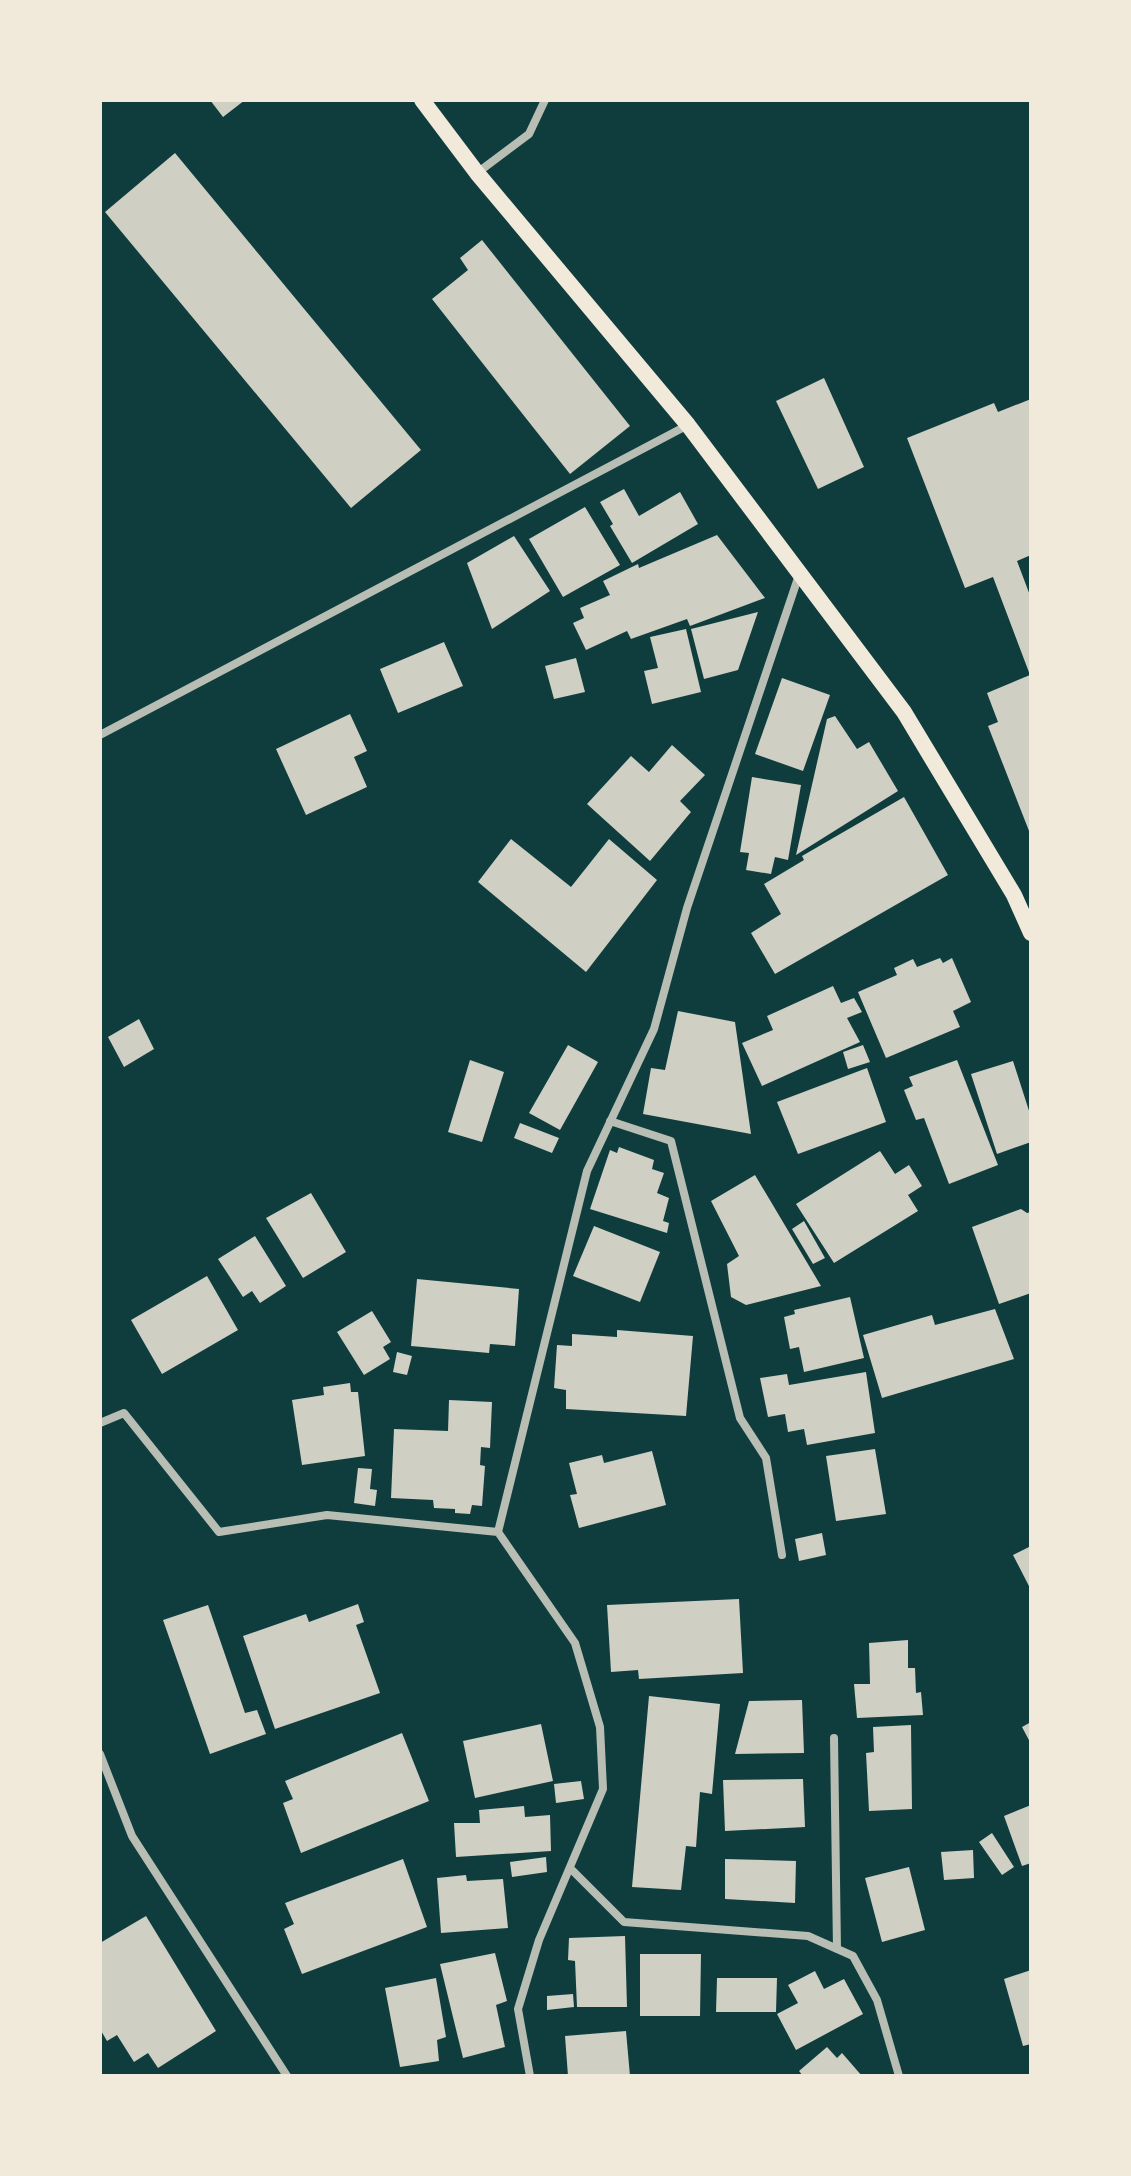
<svg xmlns="http://www.w3.org/2000/svg" width="1131" height="2176" font-family="Helvetica,sans-serif">
<style>
.building{fill:#cfcfc3}
.lines{fill:none;stroke-linecap:round;stroke-linejoin:round}
.minor{stroke:#b8beb3;stroke-width:8}
.secondary{stroke:#f1e9da;stroke-width:16}
</style>
<rect width="100%" height="100%" fill="#0f3d3e"/>
<!-- building -->
<path class="building" d="M 210,100 L 245,100 L 223,117 Z
M 175,153 L 421,450 L 351,508 L 105,212 Z
M 482,240 L 630,426 L 570,474 L 432,299 L 468,270 L 460,258 Z
M 824,378 L 864,467 L 818,489 L 776,401 Z
M 1031,399 L 1031,555 L 1017,561 L 1031,598 L 1031,836 L 988,726 L 998,722 L 987,693 L 1030,675 L 993,577 L 965,588 L 907,438 L 994,403 L 998,412 Z
M 624,489 L 639,516 L 680,492 L 698,524 L 632,563 L 610,526 L 613,524 L 600,502 Z
M 585,507 L 620,565 L 563,597 L 529,539 Z
M 717,535 L 765,598 L 690,626 L 687,619 L 631,639 L 627,631 L 586,650 L 573,623 L 584,618 L 580,608 L 610,595 L 603,581 L 638,564 L 639,568 Z
M 514,536 L 550,591 L 492,629 L 467,563 Z
M 758,612 L 738,670 L 704,679 L 691,629 Z
M 686,629 L 701,692 L 652,704 L 644,671 L 658,668 L 650,637 Z
M 444,642 L 463,686 L 398,713 L 380,669 Z
M 576,658 L 585,692 L 554,699 L 545,666 Z
M 782,678 L 830,695 L 803,771 L 755,754 Z
M 350,714 L 367,751 L 354,757 L 367,787 L 306,815 L 276,749 Z
M 835,716 L 857,749 L 869,742 L 898,791 L 796,855 L 827,719 Z
M 672,745 L 705,775 L 680,801 L 691,812 L 650,861 L 587,804 L 631,756 L 649,772 Z
M 752,777 L 801,785 L 788,860 L 775,857 L 771,874 L 746,870 L 749,853 L 740,852 Z
M 904,797 L 948,875 L 775,974 L 751,933 L 781,914 L 764,884 L 804,860 L 802,856 Z
M 511,839 L 571,887 L 609,839 L 657,880 L 586,972 L 478,882 Z
M 940,958 L 943,963 L 952,958 L 971,1002 L 953,1011 L 960,1027 L 886,1058 L 858,992 L 897,975 L 894,968 L 913,959 L 917,967 Z
M 833,986 L 841,1003 L 854,998 L 862,1012 L 847,1018 L 860,1042 L 762,1086 L 742,1043 L 773,1030 L 767,1016 Z
M 678,1011 L 735,1022 L 751,1134 L 643,1114 L 651,1068 L 665,1070 Z
M 139,1019 L 154,1049 L 124,1067 L 108,1037 Z
M 568,1045 L 598,1062 L 560,1130 L 529,1113 Z
M 863,1045 L 870,1062 L 848,1069 L 843,1052 Z
M 470,1060 L 504,1072 L 482,1142 L 448,1132 Z
M 957,1060 L 998,1165 L 949,1184 L 924,1118 L 916,1120 L 904,1090 L 913,1086 L 909,1077 Z
M 1013,1061 L 1031,1117 L 1031,1142 L 997,1154 L 971,1074 Z
M 867,1068 L 886,1122 L 798,1154 L 777,1102 Z
M 520,1123 L 559,1138 L 552,1153 L 514,1138 Z
M 619,1147 L 654,1160 L 652,1169 L 664,1173 L 657,1193 L 669,1198 L 663,1221 L 669,1223 L 667,1233 L 590,1209 L 610,1150 L 617,1153 Z
M 880,1151 L 895,1174 L 909,1165 L 922,1186 L 908,1195 L 918,1211 L 834,1263 L 796,1204 Z
M 755,1175 L 821,1286 L 746,1305 L 731,1297 L 727,1264 L 739,1256 L 711,1201 Z
M 311,1193 L 346,1252 L 303,1278 L 266,1218 Z
M 1021,1209 L 1027,1213 L 1031,1212 L 1031,1293 L 999,1304 L 972,1227 Z
M 804,1221 L 825,1258 L 813,1264 L 792,1229 Z
M 594,1226 L 660,1252 L 640,1302 L 573,1276 Z
M 255,1236 L 286,1286 L 260,1303 L 252,1291 L 243,1297 L 218,1259 Z
M 207,1276 L 238,1330 L 162,1374 L 131,1320 Z
M 417,1279 L 519,1289 L 515,1346 L 490,1344 L 489,1353 L 411,1346 Z
M 850,1297 L 864,1358 L 804,1372 L 799,1347 L 790,1349 L 784,1317 L 795,1314 L 794,1310 Z
M 995,1309 L 1014,1359 L 882,1398 L 863,1335 L 932,1315 L 935,1325 Z
M 372,1311 L 391,1342 L 383,1347 L 390,1359 L 364,1375 L 337,1332 Z
M 617,1330 L 693,1336 L 686,1416 L 566,1409 L 566,1390 L 554,1388 L 557,1345 L 572,1346 L 572,1334 L 617,1337 Z
M 397,1352 L 412,1356 L 407,1375 L 393,1372 Z
M 866,1372 L 875,1433 L 807,1445 L 804,1429 L 788,1432 L 785,1414 L 768,1417 L 760,1378 L 787,1374 L 789,1385 Z
M 350,1383 L 351,1392 L 358,1392 L 365,1456 L 302,1465 L 292,1400 L 324,1395 L 323,1387 Z
M 449,1400 L 492,1402 L 490,1448 L 481,1447 L 480,1465 L 485,1466 L 482,1506 L 472,1505 L 470,1514 L 455,1513 L 455,1509 L 434,1508 L 433,1500 L 391,1498 L 394,1429 L 448,1431 Z
M 875,1449 L 886,1514 L 836,1521 L 826,1456 Z
M 652,1451 L 666,1505 L 579,1528 L 570,1495 L 577,1494 L 569,1463 L 602,1455 L 604,1463 Z
M 358,1468 L 372,1469 L 370,1489 L 377,1490 L 375,1506 L 354,1503 Z
M 822,1533 L 826,1555 L 799,1561 L 795,1539 Z
M 1031,1546 L 1031,1590 L 1013,1555 Z
M 739,1599 L 743,1673 L 639,1679 L 638,1670 L 611,1672 L 607,1605 Z
M 358,1604 L 364,1622 L 356,1625 L 380,1693 L 275,1729 L 243,1636 L 306,1614 L 309,1622 Z
M 208,1605 L 245,1713 L 257,1710 L 266,1734 L 210,1754 L 163,1620 Z
M 908,1640 L 908,1668 L 915,1668 L 916,1693 L 921,1692 L 923,1715 L 857,1718 L 854,1684 L 870,1684 L 869,1643 Z
M 649,1696 L 720,1704 L 712,1794 L 700,1792 L 696,1847 L 686,1846 L 681,1890 L 632,1887 Z
M 802,1700 L 804,1753 L 735,1754 L 749,1701 Z
M 1031,1722 L 1031,1744 L 1022,1727 Z
M 541,1724 L 553,1781 L 475,1798 L 463,1741 Z
M 911,1725 L 912,1809 L 869,1811 L 866,1753 L 874,1752 L 873,1727 Z
M 402,1733 L 429,1801 L 301,1853 L 283,1803 L 293,1799 L 285,1781 Z
M 803,1779 L 805,1827 L 725,1831 L 723,1780 Z
M 581,1781 L 584,1799 L 556,1803 L 554,1784 Z
M 1031,1805 L 1031,1863 L 1022,1866 L 1004,1816 Z
M 524,1806 L 525,1817 L 550,1815 L 551,1851 L 456,1857 L 454,1823 L 480,1823 L 479,1810 Z
M 992,1833 L 1014,1867 L 1002,1875 L 979,1842 Z
M 973,1850 L 974,1878 L 944,1880 L 941,1852 Z
M 546,1857 L 547,1872 L 512,1877 L 510,1862 Z
M 403,1859 L 427,1927 L 302,1974 L 284,1929 L 294,1924 L 285,1903 Z
M 725,1859 L 796,1861 L 795,1903 L 725,1899 Z
M 909,1867 L 925,1930 L 882,1942 L 865,1878 Z
M 466,1875 L 467,1881 L 503,1879 L 508,1928 L 441,1933 L 437,1878 Z
M 146,1916 L 216,2031 L 158,2068 L 148,2053 L 134,2062 L 117,2035 L 107,2041 L 100,2029 L 100,1943 Z
M 625,1936 L 627,2007 L 577,2007 L 575,1961 L 568,1960 L 569,1938 Z
M 495,1953 L 507,2001 L 496,2005 L 505,2047 L 463,2058 L 440,1964 Z
M 640,1954 L 701,1954 L 700,2016 L 640,2016 Z
M 1031,1970 L 1031,2044 L 1023,2046 L 1004,1979 Z
M 815,1971 L 824,1989 L 844,1979 L 863,2014 L 796,2050 L 777,2014 L 798,2003 L 788,1985 Z
M 436,1978 L 446,2037 L 437,2040 L 439,2061 L 400,2067 L 385,1988 Z
M 717,1978 L 777,1978 L 776,2012 L 716,2012 Z
M 573,1994 L 574,2007 L 547,2010 L 547,1996 Z
M 626,2031 L 630,2076 L 568,2076 L 565,2036 Z
M 827,2047 L 837,2058 L 842,2053 L 862,2076 L 803,2076 L 799,2071 Z"/>
<g class="lines">
<!-- minor -->
<path class="minor" d="M 477,173 L 529,134 L 545,100
M 100,735 L 688,425
M 610,1121 L 671,1141 L 740,1418 L 766,1458 L 782,1555
M 100,1423 L 124,1413 L 219,1532 L 327,1515 L 498,1532
M 834,1738 L 837,1949
M 100,1754 L 132,1836 L 287,2076
M 570,1868 L 624,1922 L 808,1936 L 853,1956 L 877,2000 L 899,2076
M 530,2076 L 518,2009 L 539,1940 L 603,1789 L 600,1727 L 575,1643 L 498,1532 L 587,1171 L 654,1029 L 687,908 L 799,575"/>
<!-- secondary -->
<path class="secondary" d="M 422,100 L 477,173 L 688,425 L 904,712 L 1014,895 L 1031,933"/>
</g>
<!-- border -->
<rect width="1131" height="2176" fill="none" stroke="#f1e9da" stroke-width="204"/>
</svg>
